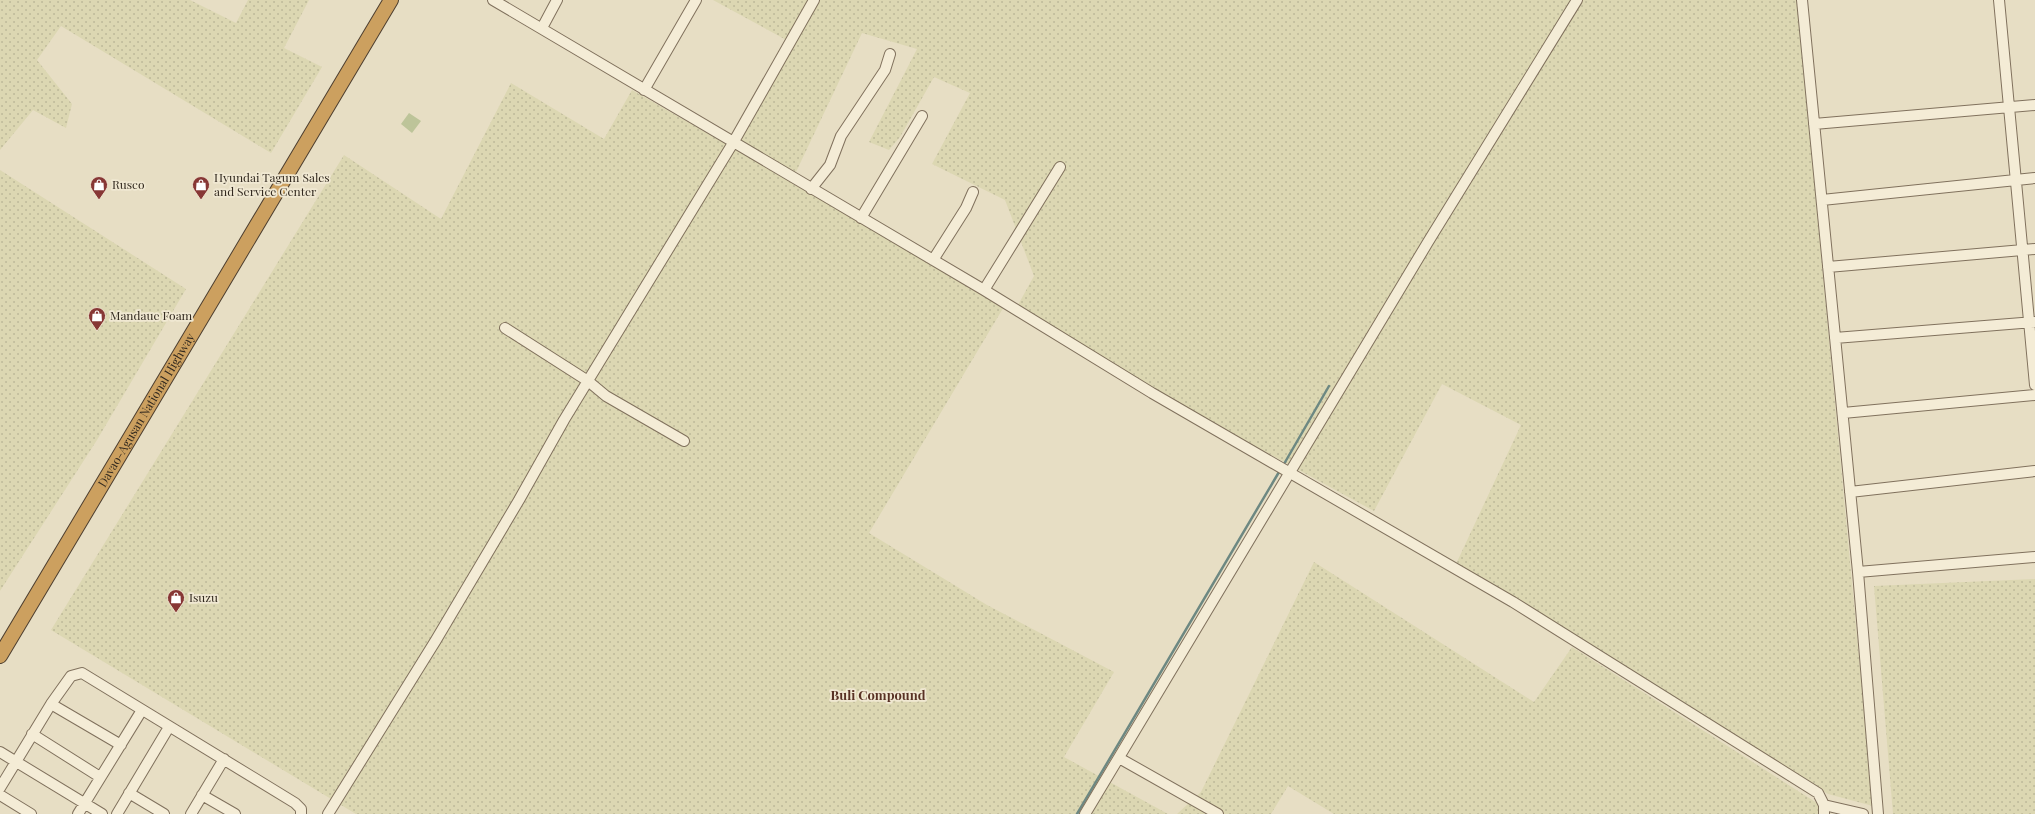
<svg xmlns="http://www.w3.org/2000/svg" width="2035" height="814" font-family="'Playfair Display',serif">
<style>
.farmland{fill:url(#farmland-dots)}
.park{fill:#bdc499}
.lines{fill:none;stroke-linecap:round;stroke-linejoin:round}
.stream{stroke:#6d8882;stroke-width:2.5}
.minor-casing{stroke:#80715d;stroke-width:12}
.highway-casing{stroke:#4e3f30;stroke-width:16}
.minor{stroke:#f4ecd6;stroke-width:10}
.highway{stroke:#cca05f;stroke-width:14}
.labels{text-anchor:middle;stroke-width:3.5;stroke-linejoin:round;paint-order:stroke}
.poi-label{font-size:12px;fill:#32291f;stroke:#f0e8d2;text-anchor:start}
.street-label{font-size:12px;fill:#32291f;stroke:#f0e8d2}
.neighbourhood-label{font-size:13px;font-weight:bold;fill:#583124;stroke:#f0e8d2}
</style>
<defs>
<pattern id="farmland-dots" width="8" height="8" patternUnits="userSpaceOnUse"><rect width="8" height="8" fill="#dcd7b2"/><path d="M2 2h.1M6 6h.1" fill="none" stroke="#bdb999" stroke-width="1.8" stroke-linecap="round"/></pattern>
</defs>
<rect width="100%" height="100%" fill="#e7dec4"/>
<!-- farmland -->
<path class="farmland" d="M 0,0 L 190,0 L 236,23 L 248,0 L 309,0 L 284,48 L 322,67 L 271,153 L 61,26 L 37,60 L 72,104 L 66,128 L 33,110 L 0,150 Z
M 713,0 L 1797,0 L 1873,806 L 1828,794 L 1456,564 L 1521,425 L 1442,384 L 1374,511 L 1013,314 L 1034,276 L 1005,200 L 932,164 L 970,93 L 934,77 L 900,137 L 889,150 L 869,142 L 917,49 L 862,33 L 796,172 L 740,142 L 790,42 Z
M 511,83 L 604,139 L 632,90 L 1005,305 L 869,533 L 987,605 L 1114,672 L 1064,757 L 1168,814 L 356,814 L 51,630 L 344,155 L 441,219 Z
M 0,170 L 186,289 L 97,440 L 0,591 Z
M 1314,562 L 1534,702 L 1572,647 L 1828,810 L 1826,814 L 1334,814 L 1288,786 L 1271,814 L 1177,814 L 1201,792 Z
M 2035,579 L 2035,814 L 1893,814 L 1874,586 Z"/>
<!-- park -->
<path class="park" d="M 409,113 L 421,121 L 412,133 L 401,124 Z"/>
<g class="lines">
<!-- stream -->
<path class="stream" d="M 1284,464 L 1329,386
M 1077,814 L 1279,472"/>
<defs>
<path id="minor" d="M 493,0 L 984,290 L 1152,393 L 1513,602 L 1818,793 L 1824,805 L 1824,814
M 1802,0 L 1858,572 L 1878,814
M 1999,0 L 2035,385
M 542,28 L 557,0
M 644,90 L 696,0
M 1814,124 L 2035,105
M 811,189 L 830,165 L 841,136 L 885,70 L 890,54
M 1822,200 L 2035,178
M 861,218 L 922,116
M 933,260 L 966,208 L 973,192
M 1828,267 L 2035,249
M 984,290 L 1060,167
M 505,328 L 588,381 L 606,396 L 684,441
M 1835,338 L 2035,322
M 1843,413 L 2035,395
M 1850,492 L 2035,471
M 1858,572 L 2035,557
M 51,704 L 121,745
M 32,734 L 100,777
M 0,752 L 102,814
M 1119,758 L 1218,814
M 0,788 L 51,704 L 71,676 L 82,673 L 295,803 L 301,809 L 301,814
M 129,793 L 164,814
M 0,795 L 31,814
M 202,795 L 235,814
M 1824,805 L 1863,814
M 78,814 L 142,710
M 117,814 L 169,727
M 191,814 L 224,759
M 328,814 L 436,640 L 519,500 L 564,420 L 733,143 L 814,0
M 1085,814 L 1428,242 L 1577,0"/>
<g id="highway">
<path id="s1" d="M 0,656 L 391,0"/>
</g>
</defs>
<!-- minor casing -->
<use href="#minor" class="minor-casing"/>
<!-- highway casing -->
<use href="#highway" class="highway-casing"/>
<!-- minor -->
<use href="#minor" class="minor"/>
<!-- highway -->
<use href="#highway" class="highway"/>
</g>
<!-- icons -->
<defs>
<symbol id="shop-pin" viewBox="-11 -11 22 30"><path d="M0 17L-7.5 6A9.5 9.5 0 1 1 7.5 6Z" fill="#873735" stroke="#f0e8d2"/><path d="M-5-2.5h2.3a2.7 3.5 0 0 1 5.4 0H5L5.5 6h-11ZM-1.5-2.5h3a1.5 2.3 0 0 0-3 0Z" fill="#fff"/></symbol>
</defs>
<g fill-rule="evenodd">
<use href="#shop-pin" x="89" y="175" width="20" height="27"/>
<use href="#shop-pin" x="191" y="175" width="20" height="27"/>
<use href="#shop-pin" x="87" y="306" width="20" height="27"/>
<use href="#shop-pin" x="166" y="588" width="20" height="27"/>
</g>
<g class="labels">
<!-- poi labels -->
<g class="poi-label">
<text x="214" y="182">Hyundai Tagum Sales<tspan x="214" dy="14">and Service Center</tspan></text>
<text x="112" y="189">Rusco</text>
<text x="110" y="320">Mandaue Foam</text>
<text x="189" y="602">Isuzu</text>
</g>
<!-- street labels -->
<g class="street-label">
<text dy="4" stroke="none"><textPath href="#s1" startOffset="286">Davao-Agusan National Highway</textPath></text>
</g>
<!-- neighbourhood labels -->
<g class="neighbourhood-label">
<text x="878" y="700">Buli Compound</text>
</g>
</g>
</svg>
